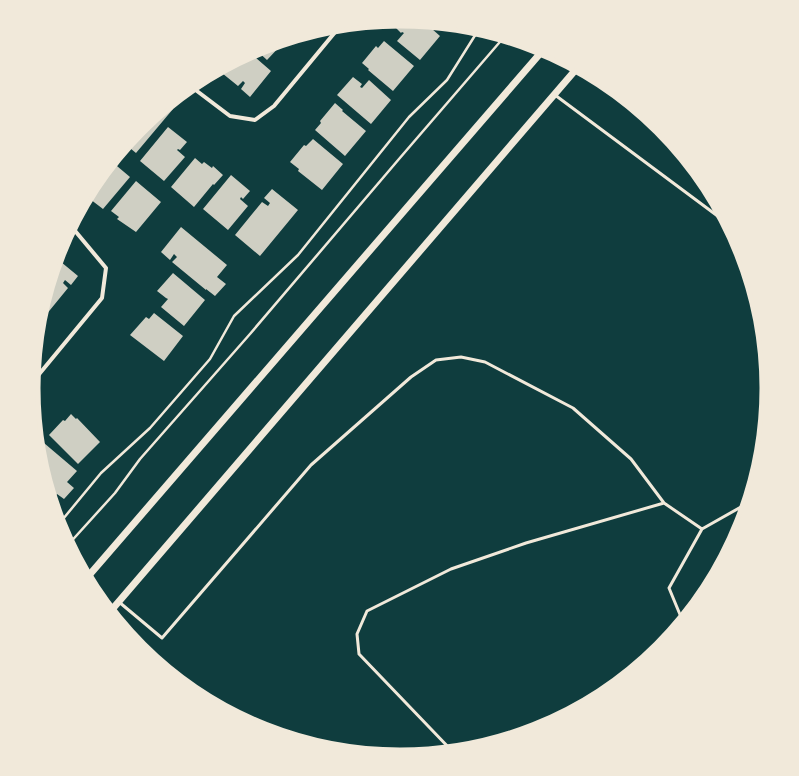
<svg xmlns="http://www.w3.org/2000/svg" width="799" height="776" font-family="Ubuntu,sans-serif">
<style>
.building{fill:#cfcfc3}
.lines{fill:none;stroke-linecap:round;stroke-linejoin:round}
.path{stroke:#f1e9da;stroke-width:2.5}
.service{stroke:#f1e9da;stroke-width:3}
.minor{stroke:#f1e9da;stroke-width:4}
.tertiary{stroke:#f1e9da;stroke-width:7}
.rim{fill:none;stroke:#f1e9da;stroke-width:5}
</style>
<rect width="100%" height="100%" fill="#0f3d3e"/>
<!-- building -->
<path class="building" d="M 398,19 L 423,21 L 440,36 L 420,60 L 397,41 L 404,33 L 402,32 L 401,33 L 393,25 Z
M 280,41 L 283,43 L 267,60 L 255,49 Z
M 384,41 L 414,66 L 393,91 L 368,70 L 369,69 L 362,63 L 376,46 L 378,48 Z
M 249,52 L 271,71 L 250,97 L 241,89 L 245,83 L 243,81 L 238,86 L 217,69 Z
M 353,77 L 362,84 L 360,87 L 362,88 L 369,80 L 391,100 L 371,124 L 337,95 Z
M 335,103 L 343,110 L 342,111 L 366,131 L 345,156 L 315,130 L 321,123 L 320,121 Z
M 166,104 L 173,109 L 136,153 L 125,144 L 139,127 Z
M 168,127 L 187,142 L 180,150 L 178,149 L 177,150 L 185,157 L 164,181 L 140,161 Z
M 313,139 L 343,164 L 322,190 L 298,171 L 299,169 L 290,162 L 304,145 L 306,146 Z
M 195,158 L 202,164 L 204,162 L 212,168 L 213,166 L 223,175 L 214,185 L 213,184 L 194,207 L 171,187 Z
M 111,161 L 130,177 L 103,209 L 86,196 L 92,185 L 93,186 L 95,184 L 93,183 Z
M 231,175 L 250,191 L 243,199 L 241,197 L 240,199 L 248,206 L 228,230 L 203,209 Z
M 136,181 L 161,202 L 136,232 L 117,219 L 119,217 L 111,211 Z
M 272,189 L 298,210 L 260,256 L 235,235 L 262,202 L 268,206 L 270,203 L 264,198 Z
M 181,227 L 227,265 L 217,277 L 226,284 L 215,296 L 206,289 L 206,290 L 172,262 L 177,257 L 174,254 L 170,260 L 161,252 Z
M 55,257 L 78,276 L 71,285 L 65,280 L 63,283 L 68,288 L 41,321 L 37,318 L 38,316 Z
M 173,273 L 205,300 L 184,326 L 161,307 L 168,299 L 166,298 L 157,291 Z
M 154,313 L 183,336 L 164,361 L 130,335 L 146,317 L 149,319 Z
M 71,414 L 76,419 L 77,418 L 100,442 L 78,464 L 49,435 L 63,420 L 65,421 Z
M 44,443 L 77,471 L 67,482 L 74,488 L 64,499 L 57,494 L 55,497 L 46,489 L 38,460 L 37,452 Z"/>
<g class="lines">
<!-- path -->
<path class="path" d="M 59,531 L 63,519 L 101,473 L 150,428 L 210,359 L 234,316 L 298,255 L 409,117 L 447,80 L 474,37 L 481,29
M 67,546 L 115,493 L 140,459 L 250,334 L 399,159 L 505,36"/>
<!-- service -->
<path class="service" d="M 555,95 L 727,223
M 119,602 L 162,638 L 311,465 L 411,377 L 436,360 L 461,357 L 485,362 L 573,408 L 631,459 L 664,503 L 702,529
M 684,620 L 681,617 L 669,588 L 702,529 L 748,503
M 453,752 L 359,654 L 357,634 L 367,611 L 451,569 L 526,543 L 664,503"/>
<!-- minor -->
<path class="minor" d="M 189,85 L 230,116 L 255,120 L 274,106 L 341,25
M 31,384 L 102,298 L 106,268 L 76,232 L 69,227"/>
<!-- tertiary -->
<path class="tertiary" d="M 85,580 L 544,49
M 109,613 L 578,67"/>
</g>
<!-- crop -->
<path d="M0 0H799V776H0ZM38 388a362 362 0 1 1 724 0a362 362 0 1 1-724 0Z" fill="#f1e9da" fill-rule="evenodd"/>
<path class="rim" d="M38 388a362 362 0 1 1 724 0a362 362 0 1 1-724 0Z"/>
</svg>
